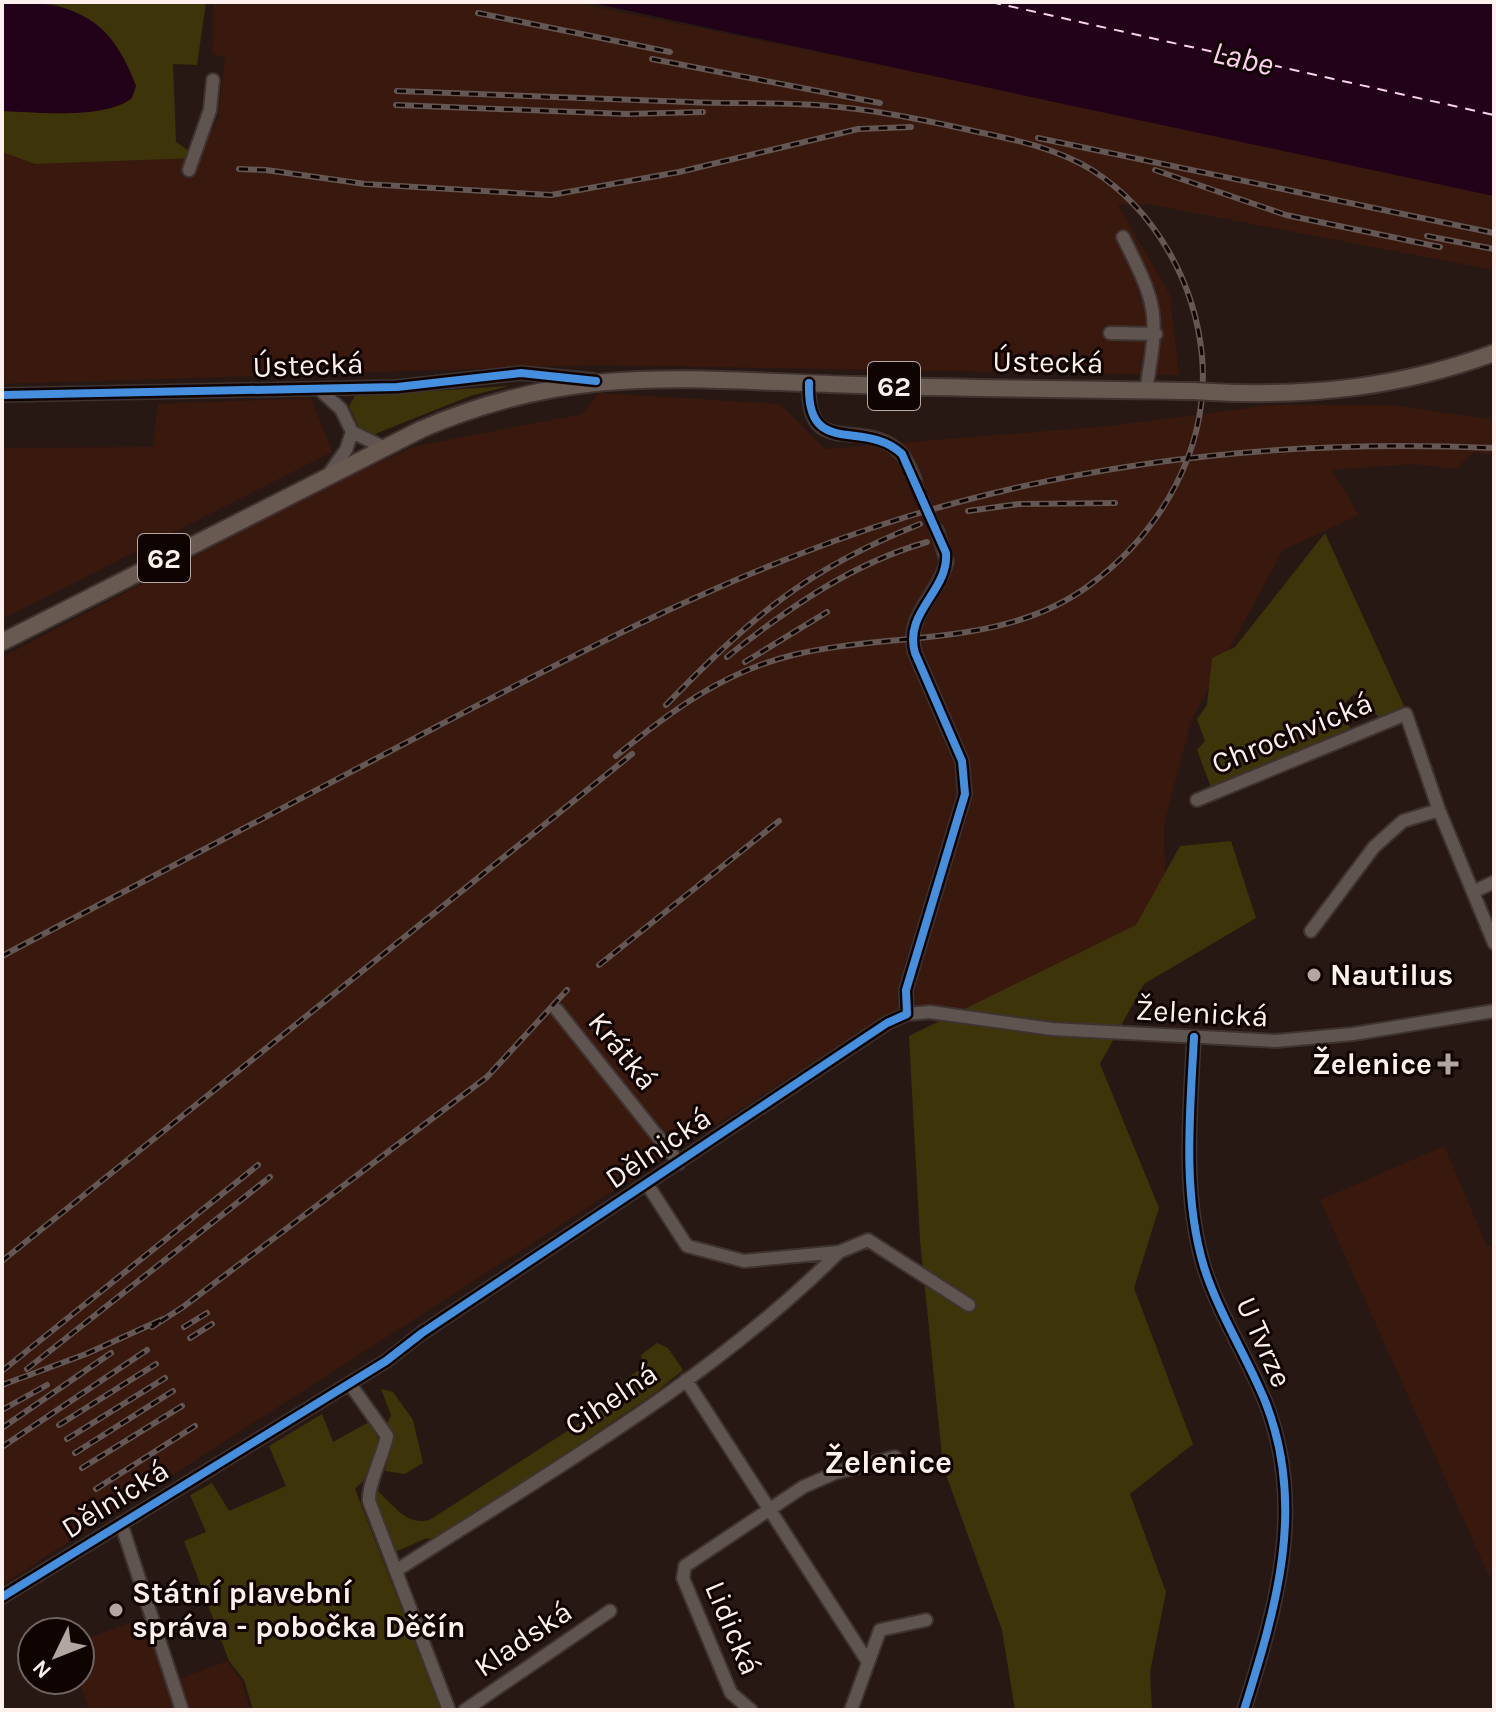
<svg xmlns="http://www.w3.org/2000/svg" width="1496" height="1712" font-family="Karla,sans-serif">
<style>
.built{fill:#39180e}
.green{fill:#3e3409}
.water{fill:#210218}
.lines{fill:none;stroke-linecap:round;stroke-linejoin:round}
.ferry{stroke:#fbd0ed;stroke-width:2;stroke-dasharray:10 8;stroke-linecap:butt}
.minor-tunnel{stroke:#483934;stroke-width:12;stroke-dasharray:12 6;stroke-linecap:butt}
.minor-casing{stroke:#3f3330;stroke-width:16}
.major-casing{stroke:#3f3330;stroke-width:20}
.minor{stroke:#605450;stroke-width:12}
.major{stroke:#685951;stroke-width:16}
.rail-casing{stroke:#645754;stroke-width:6}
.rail{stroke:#100402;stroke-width:3;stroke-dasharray:9;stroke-linecap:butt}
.major-bridge-casing{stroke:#3f3330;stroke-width:20;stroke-linecap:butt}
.major-bridge{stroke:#685951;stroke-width:16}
.cycleway-casing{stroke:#100402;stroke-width:13}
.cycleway{stroke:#468fdf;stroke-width:8}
.poi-dot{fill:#b3a5a1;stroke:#100402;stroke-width:3}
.labels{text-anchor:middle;stroke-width:6;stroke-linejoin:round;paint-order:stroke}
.shield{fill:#100402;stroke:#b7aaa6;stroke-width:2}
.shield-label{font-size:28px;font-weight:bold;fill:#fef1ed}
.street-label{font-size:30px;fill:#fef1ed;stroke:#100402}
.poi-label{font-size:30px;font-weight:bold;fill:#fef1ed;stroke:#100402;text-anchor:start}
.water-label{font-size:32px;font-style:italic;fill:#fbd0ed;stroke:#100402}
.neighbourhood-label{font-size:32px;font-weight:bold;fill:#fef1ed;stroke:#100402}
</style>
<rect width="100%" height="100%" fill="#281813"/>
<!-- built -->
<path class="built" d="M 214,2 L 572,2 L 954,80 L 1494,196 L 1494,270 L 1148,204 L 1118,205 L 1170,295 L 1179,375 L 596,365 L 2,384 L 2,152 L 35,164 L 199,158 L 218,118 L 225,57 L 212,54 Z
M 599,393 L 780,404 L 825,449 L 1109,426 L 1271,405 L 1392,405 L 1494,420 L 1494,456 L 1474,452 L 1456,469 L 1413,464 L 1332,470 L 1359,515 L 1283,550 L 1192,718 L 1164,824 L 1166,921 L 965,1008 L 874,1023 L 2,1585 L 2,657 L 337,481 L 416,446 L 582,414 Z
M 311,398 L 332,452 L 2,619 L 2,448 L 153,447 L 158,404 Z
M 1444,1146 L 1487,1246 L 1494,1245 L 1494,1574 L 1489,1576 L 1320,1200 Z
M 144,1618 L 170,1682 L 227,1661 L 241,1680 L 250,1710 L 78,1710 L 88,1706 L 79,1680 L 80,1641 Z"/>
<!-- green -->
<path class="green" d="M 44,2 L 206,2 L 197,65 L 173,64 L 176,142 L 199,158 L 35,164 L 2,152 L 2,111 L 64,113 L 111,108 L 136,86 C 120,42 91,11 44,2 Z
M 509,386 L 470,396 L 375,434 L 360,429 L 349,406 L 355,396 Z
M 1325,533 L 1404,706 L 1379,717 L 1354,694 L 1335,713 L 1351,728 L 1211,787 L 1197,750 L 1205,741 L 1197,719 L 1207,705 L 1212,658 L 1235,647 Z
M 1231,841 L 1256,918 L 1144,984 L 1100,1064 L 1159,1208 L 1134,1288 L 1193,1444 L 1130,1494 L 1166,1592 L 1150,1672 L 1152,1710 L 1015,1710 L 1002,1630 L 943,1466 L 920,1240 L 909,1036 L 1136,925 L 1180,846 Z
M 657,1343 L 668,1348 L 683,1370 L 655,1393 L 441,1538 L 425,1539 L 395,1552 L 373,1494 L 378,1491 C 393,1505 409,1528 431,1519 L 614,1401 L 618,1385 L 643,1367 L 641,1355 Z
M 381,1389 L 393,1392 L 413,1420 L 423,1463 L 405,1474 L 385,1471 L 394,1436 L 386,1426 L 391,1415 Z
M 322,1414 L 333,1442 L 371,1421 C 387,1457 381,1463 355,1489 L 441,1710 L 253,1710 L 244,1680 L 229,1661 L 184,1541 L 206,1532 L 190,1495 L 212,1483 L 229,1511 L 286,1486 L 269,1446 Z"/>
<!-- water -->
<path class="water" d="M 2,2 C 73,2 110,15 136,86 L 132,98 C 105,120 36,112 2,111 Z
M 588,2 L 1494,2 L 1494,196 Z"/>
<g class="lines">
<!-- ferry -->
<path class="ferry" d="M 991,2 L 1494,115"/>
<!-- minor-tunnel -->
<path class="minor-tunnel" d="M 915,480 L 937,530"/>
<defs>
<path id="minor" d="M 189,170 L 210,110 L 213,80
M 1123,237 C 1158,307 1159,313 1146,390
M 1110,333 L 1156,334
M 809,383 C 806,459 857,419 895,448 C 906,456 910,468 915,480
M 319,389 L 341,409 L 352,432 L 346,450 L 328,475
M 2,395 L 397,387 L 521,373 L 593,380
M 352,432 L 383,447
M 1197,800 L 1406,714 L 1439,810 L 1494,943
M 1475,891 L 1494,882
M 1311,931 L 1374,847 L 1403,821 L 1439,810
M 557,1010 L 679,1163
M 907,1014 L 930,1012 L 1052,1029 L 1275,1041 L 1353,1034 L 1494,1011
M 1194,1037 C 1190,1111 1182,1195 1204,1267 C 1218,1312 1247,1357 1265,1401 C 1307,1506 1276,1608 1244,1710
M 647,1184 L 687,1246 L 744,1261 L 839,1252 L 868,1240 L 969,1305
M 686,1380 L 868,1662
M 350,1384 L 387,1436 C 383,1456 368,1483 369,1501 L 449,1710
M 121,1523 L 182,1710
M 397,1570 C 549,1472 711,1380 839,1252
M 2,1597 L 386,1361 L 422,1333 L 887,1023 L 907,1014 L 906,990 L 965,794 L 962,761 L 915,653 C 904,616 938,595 947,562 L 937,530
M 465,1710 L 610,1611
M 751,1710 L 731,1693 L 683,1578 L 685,1566 L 803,1487 L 835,1473 L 895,1457
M 851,1710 L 880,1630 L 926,1620"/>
<path id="major" d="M 1212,392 C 1310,397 1401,387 1494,353
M 2,642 L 422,429 C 580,361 694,381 859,385 C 970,389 1081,389 1193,391"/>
</defs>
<!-- minor casing -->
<use href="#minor" class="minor-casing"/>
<!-- major casing -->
<use href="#major" class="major-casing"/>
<!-- minor -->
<use href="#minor" class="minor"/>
<!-- major -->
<use href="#major" class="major"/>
<defs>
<path id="rail" d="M 478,13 L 670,52
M 652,59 L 880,103
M 397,91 C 494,95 591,99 689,102 C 731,104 775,102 818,105 C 872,109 925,120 978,132 C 1017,140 1058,149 1092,170 C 1155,210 1195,282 1202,356 C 1210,447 1162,531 1091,584 C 1005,649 892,631 793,655 C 723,672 671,711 616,756
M 396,105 L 627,114 L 703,112
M 1038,138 L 1494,233
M 239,169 L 266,170 L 365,184 L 551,195 L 679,172 L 858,129 L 911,127
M 1155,170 L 1286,215 L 1440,247
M 1427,236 L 1494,249
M 968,511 L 1019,504 L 1115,503
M 727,657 C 788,608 851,564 927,542
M 745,662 L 827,612
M 666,705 C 752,617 804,570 920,524
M 2,956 C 147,880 291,803 436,727 C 589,647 740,568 906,517 C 1096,459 1295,439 1494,448
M 599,965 L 779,821
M 2,1261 L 632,754
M 184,1327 L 207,1313
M 190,1338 L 212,1324
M 27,1369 L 270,1177
M 2,1371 L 258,1165
M 2,1385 L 86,1354 L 163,1319 L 152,1327 L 183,1307 L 487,1077 L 567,990
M 2,1410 L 47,1385
M 59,1425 L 156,1364
M 2,1428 L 111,1353
M 67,1439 L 165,1378
M 2,1447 L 147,1350
M 75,1453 L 173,1391
M 82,1468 L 182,1406
M 96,1489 L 195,1426"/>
</defs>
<!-- rail casing -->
<use href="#rail" class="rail-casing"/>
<!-- rail -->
<use href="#rail" class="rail"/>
<defs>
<path id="major-bridge" d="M 1193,391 L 1212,392"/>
</defs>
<!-- major-bridge casing -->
<use href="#major-bridge" class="major-bridge-casing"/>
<!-- major-bridge -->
<use href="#major-bridge" class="major-bridge"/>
<defs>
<path id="cycleway" d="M 2,395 L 397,387 L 521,373 L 596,381
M 1194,1037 C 1190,1111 1182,1195 1204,1267 C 1218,1312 1247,1357 1265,1401 C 1307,1506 1276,1608 1244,1710
M 2,1597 L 386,1361 L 422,1333 L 887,1023 L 907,1014 L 906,990 L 965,794 L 962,761 L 915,653 C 903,612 949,591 946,553 L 902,454 C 864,418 806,460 809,383"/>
</defs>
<!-- cycleway casing -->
<use href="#cycleway" class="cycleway-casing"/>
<!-- cycleway -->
<use href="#cycleway" class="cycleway"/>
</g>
<!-- markers -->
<g class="poi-dot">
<circle cx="1314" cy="975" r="8"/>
<path d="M1444 1052h8v8h8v8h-8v8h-8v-8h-8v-8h8z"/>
<circle cx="116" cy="1610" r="8"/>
</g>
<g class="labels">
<!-- shield labels -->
<g class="shield">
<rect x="868" y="362" width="52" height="48" rx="6"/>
<rect x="138" y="534" width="52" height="48" rx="6"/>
</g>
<g class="shield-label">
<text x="894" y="396">62</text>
<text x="164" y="568">62</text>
</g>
<!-- street labels -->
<g class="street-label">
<text transform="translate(1048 362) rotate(1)" y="10">Ústecká</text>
<text transform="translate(308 365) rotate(-2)" y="10">Ústecká</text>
<text transform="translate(1292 733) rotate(-22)" y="10">Chrochvická</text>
<text transform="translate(1202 1013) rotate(3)" y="10">Želenická</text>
<text transform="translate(623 1051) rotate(51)" y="10">Krátká</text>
<text transform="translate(658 1148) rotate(-34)" y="10">Dělnická</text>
<text transform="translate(1264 1342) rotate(66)" y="10">U Tvrze</text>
<text transform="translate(611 1399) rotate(-34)" y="10">Cihelná</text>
<text transform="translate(115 1499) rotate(-32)" y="10">Dělnická</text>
<text transform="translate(733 1628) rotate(67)" y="10">Lidická</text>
<text transform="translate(523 1639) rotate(-34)" y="10">Kladská</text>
</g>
<!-- poi labels -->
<g class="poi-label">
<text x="1330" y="985">Nautilus</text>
<text x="1432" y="1074" text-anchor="end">Želenice</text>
<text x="132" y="1603">Státní plavební<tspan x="132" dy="34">správa - pobočka Děčín</tspan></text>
</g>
<!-- water labels -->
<g class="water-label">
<text transform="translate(1243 58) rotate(13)" y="11">Labe</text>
</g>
<!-- neighbourhood labels -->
<g class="neighbourhood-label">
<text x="888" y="1473">Želenice</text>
</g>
</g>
<!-- border -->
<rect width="1496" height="1712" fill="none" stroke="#fef1ed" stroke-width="8"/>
<!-- north arrow -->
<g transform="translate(56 1656) rotate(227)"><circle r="38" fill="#100402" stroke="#6f6360" stroke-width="2"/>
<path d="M0-6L14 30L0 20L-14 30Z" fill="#b3a5a1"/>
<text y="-12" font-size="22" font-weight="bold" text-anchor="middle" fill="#fef1ed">N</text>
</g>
</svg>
